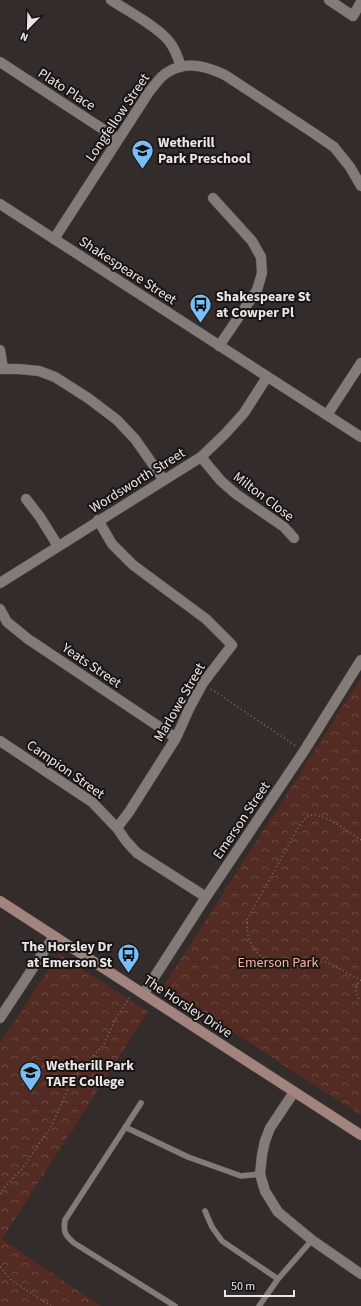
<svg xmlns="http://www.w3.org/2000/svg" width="361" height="1306" font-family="'Source Sans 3',sans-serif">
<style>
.forest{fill:url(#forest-crowns)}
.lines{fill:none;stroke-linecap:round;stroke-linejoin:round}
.service-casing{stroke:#514b49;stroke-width:6}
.minor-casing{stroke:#514b49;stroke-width:11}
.tertiary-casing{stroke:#514b49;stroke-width:11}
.secondary-casing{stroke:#514b49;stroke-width:11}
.path{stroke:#7c7674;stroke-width:1.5;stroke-dasharray:1 3;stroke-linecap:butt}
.service{stroke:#847a78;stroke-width:5.5}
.minor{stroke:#847a78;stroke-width:10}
.tertiary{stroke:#847a78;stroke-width:10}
.secondary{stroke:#a2837d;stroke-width:10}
.labels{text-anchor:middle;stroke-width:4;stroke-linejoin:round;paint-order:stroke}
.street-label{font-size:14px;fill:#ebe6e5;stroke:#181514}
.poi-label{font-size:14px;font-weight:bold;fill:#ebe6e5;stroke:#181514;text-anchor:start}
.park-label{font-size:14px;fill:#fdb09e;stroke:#181514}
</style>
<defs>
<pattern id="forest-crowns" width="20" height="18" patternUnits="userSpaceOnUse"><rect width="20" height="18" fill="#532b22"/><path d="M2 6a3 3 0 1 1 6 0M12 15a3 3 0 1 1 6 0" fill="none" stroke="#6c4a42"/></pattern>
</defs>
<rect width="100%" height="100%" fill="#332c2a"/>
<!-- forest -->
<path class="forest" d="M 361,678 L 361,1115 L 163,987 Z
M 59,954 L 148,1012 L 2,1239 L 101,1306 L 0,1306 L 0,1043 Z"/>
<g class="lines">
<defs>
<path id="service" d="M 141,1103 L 65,1220 C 63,1232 65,1235 74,1243 L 175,1306
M 125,1127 L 188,1157 L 241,1176 L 260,1174
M 205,1211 L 212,1227 L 222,1241 L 278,1279
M 259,1306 L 278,1279 L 312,1240"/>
<path id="minor" d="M 111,0 C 126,10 162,29 171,44 C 176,51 178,58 181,67
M 329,0 L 353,16 L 361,2
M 0,62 L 118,139
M 213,198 L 252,241 L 261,257 L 262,273 L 257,290 L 219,346
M 54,239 L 149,92 C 155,85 160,76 168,72 C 187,60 208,67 225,75 L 312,132 L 334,147 L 350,167 L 361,186
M 0,350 L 3,368
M 0,369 L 19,369 L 39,371 L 55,377 L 88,398 L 117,420 L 135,439 L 163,479
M 327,415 L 361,363
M 201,457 L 221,481 L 236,494 L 284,527 L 294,538
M 26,499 L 40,517 L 58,546
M 98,520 L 112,544 L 133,565 L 206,619 L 232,645 L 203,683 L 189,709 L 176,738 L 129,812 L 117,828
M 0,583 L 201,457 L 225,434 L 244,413 L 267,377
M 0,609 L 7,622 L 28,639 L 176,738
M 0,741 L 92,802 L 117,828 L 126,841 L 137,853 L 206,897
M 144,993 L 206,897 L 304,751 L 361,660
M 0,1018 L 54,936
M 294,1092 L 270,1128 L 265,1141 L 262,1155 L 260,1174 L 265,1191 L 278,1212 L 312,1240 L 361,1274"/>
<path id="tertiary" d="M 0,204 L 361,437"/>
<path id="secondary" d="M 0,901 L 361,1135"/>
</defs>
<!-- service casing -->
<use href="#service" class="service-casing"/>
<!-- minor casing -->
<use href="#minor" class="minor-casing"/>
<!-- tertiary casing -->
<use href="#tertiary" class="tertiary-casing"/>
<!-- secondary casing -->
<use href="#secondary" class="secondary-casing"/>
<!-- path -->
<path class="path" d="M 211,689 L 296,746
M 361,840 L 334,822 L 314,814 L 306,817 L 298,828 L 247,920 C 247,927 247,934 250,941 C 255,956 274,967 289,966 C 300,966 311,961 322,962 C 337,963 347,976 361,979
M 361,980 C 353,986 355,995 361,1001
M 0,1194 L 4,1188 L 22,1169 L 52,1125 L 67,1091 L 80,1070 L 104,1044 L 116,1018 L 130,997
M 0,1267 L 11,1280 L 51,1306"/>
<!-- service -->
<use href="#service" class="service"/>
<!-- minor -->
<use href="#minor" class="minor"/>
<!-- tertiary -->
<use href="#tertiary" class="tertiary"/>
<!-- secondary -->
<use href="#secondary" class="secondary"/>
</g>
<!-- icons -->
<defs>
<symbol id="school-pin" viewBox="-11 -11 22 30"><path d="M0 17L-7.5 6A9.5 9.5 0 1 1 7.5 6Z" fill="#77bff7" stroke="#181514"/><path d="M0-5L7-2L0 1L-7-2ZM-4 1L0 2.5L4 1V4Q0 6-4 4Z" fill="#111"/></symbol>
<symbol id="bus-pin" viewBox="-11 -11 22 30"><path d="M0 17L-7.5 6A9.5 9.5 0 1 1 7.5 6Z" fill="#77bff7" stroke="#181514"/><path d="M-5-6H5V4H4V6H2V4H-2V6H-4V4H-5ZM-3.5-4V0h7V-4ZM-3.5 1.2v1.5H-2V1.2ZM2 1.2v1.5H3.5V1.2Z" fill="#111"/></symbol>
<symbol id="university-pin" viewBox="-11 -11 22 30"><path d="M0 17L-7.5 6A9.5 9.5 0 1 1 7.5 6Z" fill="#77bff7" stroke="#181514"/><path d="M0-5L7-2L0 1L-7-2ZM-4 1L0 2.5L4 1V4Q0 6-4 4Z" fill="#111"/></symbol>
</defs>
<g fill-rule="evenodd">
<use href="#school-pin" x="130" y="138" width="25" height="34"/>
<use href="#bus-pin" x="188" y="292" width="25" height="34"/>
<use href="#bus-pin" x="116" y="942" width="25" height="34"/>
<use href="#university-pin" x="18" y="1060" width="25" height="34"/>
</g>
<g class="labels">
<!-- street labels -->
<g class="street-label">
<text transform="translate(67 89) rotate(33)" y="5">Plato Place</text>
<text transform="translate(117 117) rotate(-56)" y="5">Longfellow Street</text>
<text transform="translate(128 270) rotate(33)" y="5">Shakespeare Street</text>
<text transform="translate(137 480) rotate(-32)" y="5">Wordsworth Street</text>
<text transform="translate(264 496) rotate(37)" y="5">Milton Close</text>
<text transform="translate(92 665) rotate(34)" y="5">Yeats Street</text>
<text transform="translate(179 702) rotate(-60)" y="5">Marlowe Street</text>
<text transform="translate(66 769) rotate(35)" y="5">Campion Street</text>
<text transform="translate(241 820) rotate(-56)" y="5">Emerson Street</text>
<text transform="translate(188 1006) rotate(33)" y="5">The Horsley Drive</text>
</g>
<!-- poi labels -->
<g class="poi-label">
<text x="158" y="147">Wetherill<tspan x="158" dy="16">Park Preschool</tspan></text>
<text x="216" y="301">Shakespeare St<tspan x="216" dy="16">at Cowper Pl</tspan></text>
<text x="112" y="951" text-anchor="end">The Horsley Dr<tspan x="112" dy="16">at Emerson St</tspan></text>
<text x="46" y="1070">Wetherill Park<tspan x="46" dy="16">TAFE College</tspan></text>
</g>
<!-- park labels -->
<g class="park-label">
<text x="278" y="967">Emerson Park</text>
</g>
</g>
<!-- north arrow -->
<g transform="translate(28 28) rotate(203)" stroke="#181514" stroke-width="3" paint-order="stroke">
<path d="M0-3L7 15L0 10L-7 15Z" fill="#ebe6e5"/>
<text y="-6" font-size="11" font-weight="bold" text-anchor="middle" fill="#ebe6e5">N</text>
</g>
<!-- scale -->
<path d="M225 1290v6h69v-6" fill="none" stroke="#ebe6e5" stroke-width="2"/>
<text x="231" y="1290" font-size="12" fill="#ebe6e5" stroke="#181514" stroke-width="3" paint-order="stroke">50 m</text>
</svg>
